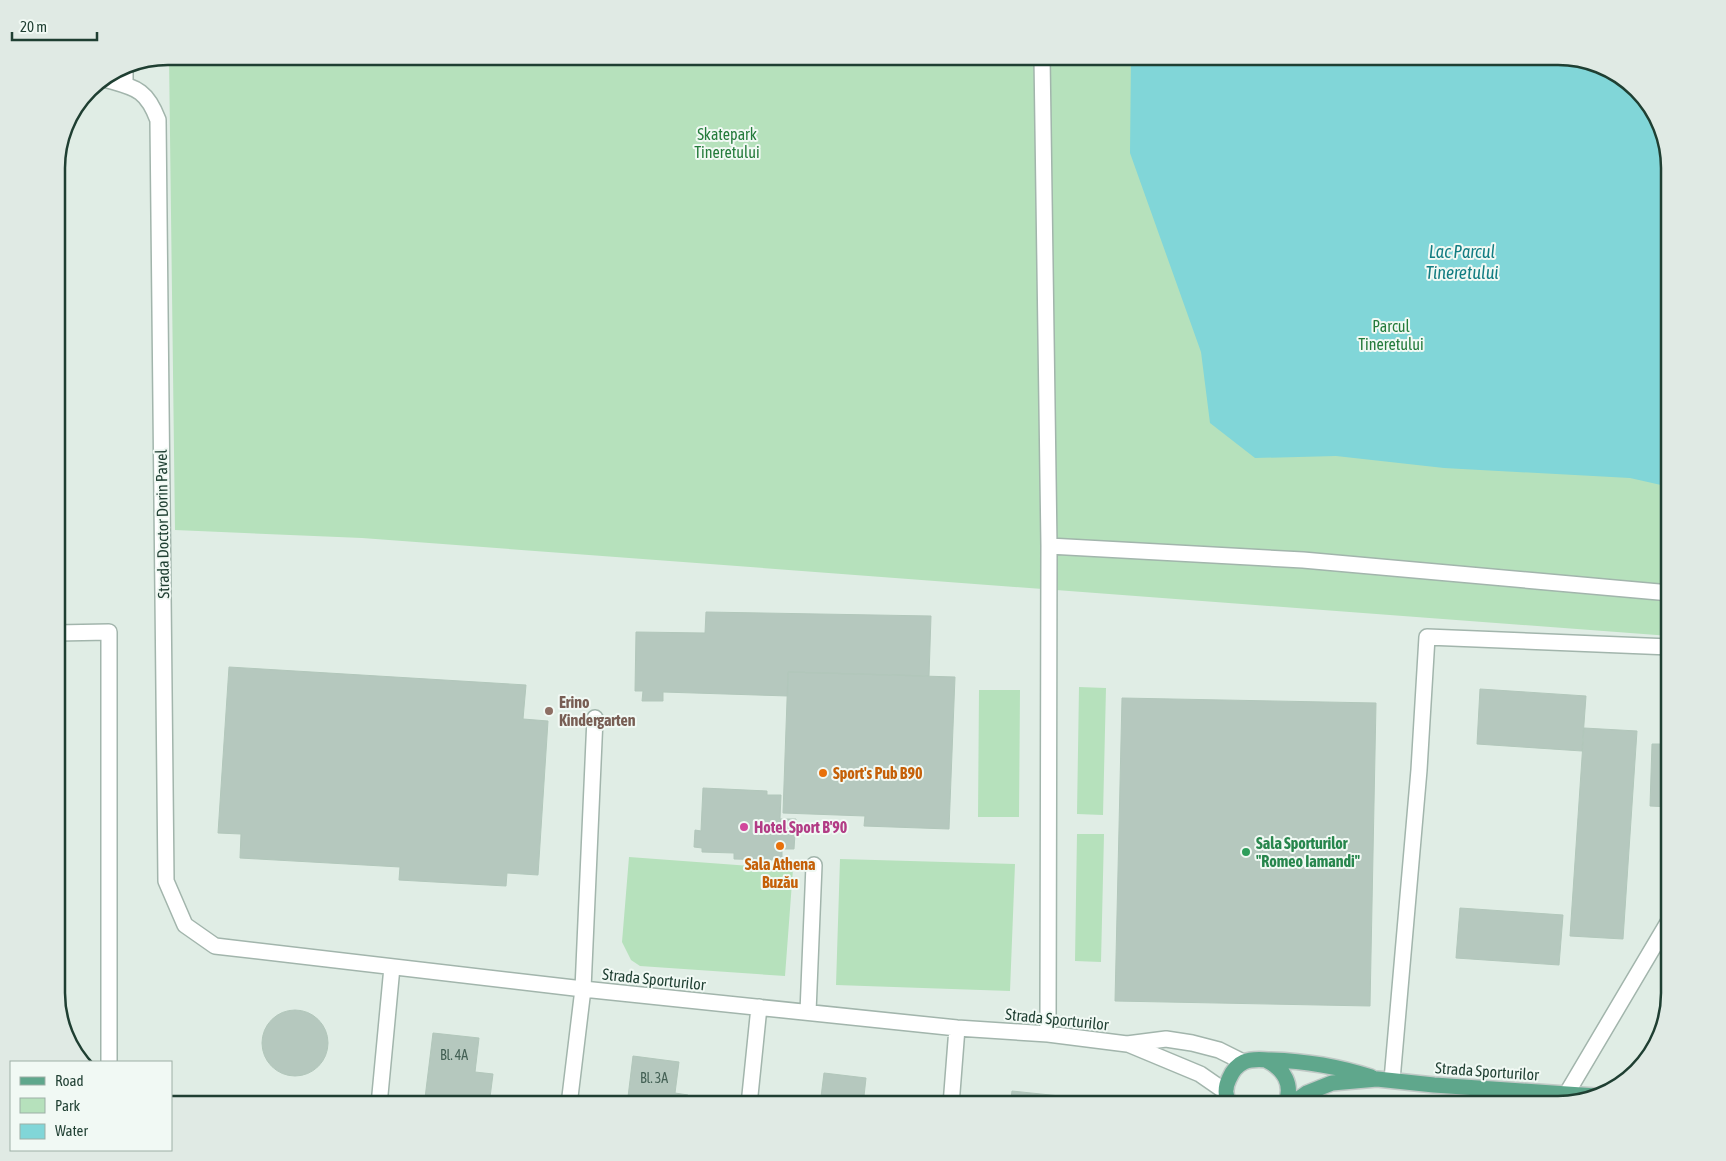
<svg xmlns="http://www.w3.org/2000/svg" width="1726" height="1161" font-family="'Asap Condensed',sans-serif">
<style>
.green{fill:#b6e1bc}
.water{fill:#81d6d8}
.building{fill:#b5c8be;stroke:#b2c7bb}
.lines{fill:none;stroke-linecap:round;stroke-linejoin:round}
.minor-casing{stroke:#a2b5ac;stroke-width:18}
.major-casing{stroke:#c0c9c6;stroke-width:18}
.minor{stroke:#fff;stroke-width:15}
.major{stroke:#5fa78c;stroke-width:15}
.education-dot{fill:#8d6e63;stroke:#f1f9f4;stroke-width:2}
.food-dot{fill:#e8710a;stroke:#f1f9f4;stroke-width:2}
.hotel-dot{fill:#d1479c;stroke:#f1f9f4;stroke-width:2}
.leisure-dot{fill:#2e9e5b;stroke:#f1f9f4;stroke-width:2}
.labels{text-anchor:middle;stroke-width:4;stroke-linejoin:round;paint-order:stroke}
.number-label{font-size:14px;fill:#446155}
.park-label{font-size:16px;fill:#247b3b;stroke:#f1f9f4}
.street-label{font-size:16px;fill:#1f3f32;stroke:#f1f9f4}
.education-label{font-size:16px;font-weight:bold;fill:#785e54;stroke:#f1f9f4;text-anchor:start}
.food-label{font-size:16px;font-weight:bold;fill:#c56008;stroke:#f1f9f4;text-anchor:start}
.hotel-label{font-size:16px;font-weight:bold;fill:#b23c85;stroke:#f1f9f4;text-anchor:start}
.leisure-label{font-size:16px;font-weight:bold;fill:#27864d;stroke:#f1f9f4;text-anchor:start}
.water-label{font-size:18px;font-style:italic;fill:#127d82;stroke:#f1f9f4}
.rim{fill:none;stroke:#1f3f32;stroke-width:2.5}
</style>
<rect width="100%" height="100%" fill="#e0ede5"/>
<!-- green -->
<path class="green" d="M 169,56 L 1558,56 L 1620,75 L 1658,118 L 1670,168 L 1670,636 L 362,538 L 175,530 Z
M 1079,687 L 1106,688 L 1103,815 L 1077,814 Z
M 979,690 L 1020,690 L 1019,817 L 978,817 Z
M 1077,834 L 1104,834 L 1101,962 L 1075,961 Z
M 629,857 L 793,869 L 785,976 L 640,966 L 631,960 L 622,942 Z
M 840,859 L 1015,864 L 1010,991 L 836,985 Z"/>
<!-- water -->
<path class="water" d="M 1131,56 L 1558,56 L 1620,75 L 1658,118 L 1670,168 L 1670,487 L 1630,478 L 1444,468 L 1336,456 L 1255,458 L 1210,423 L 1201,352 L 1130,153 Z"/>
<!-- building -->
<path class="building" d="M 706,612 L 931,616 L 929,676 L 788,672 L 788,696 L 663,692 L 663,701 L 642,701 L 643,691 L 635,691 L 636,632 L 705,633 Z
M 229,667 L 526,685 L 523,719 L 548,721 L 538,875 L 507,873 L 506,886 L 399,880 L 400,867 L 240,858 L 241,834 L 218,833 Z
M 788,672 L 955,677 L 949,829 L 864,826 L 865,816 L 783,813 Z
M 1480,689 L 1586,696 L 1582,751 L 1477,744 Z
M 1122,698 L 1376,703 L 1370,1006 L 1115,1001 Z
M 1584,728 L 1637,731 L 1623,939 L 1570,936 Z
M 1652,744 L 1670,744 L 1670,807 L 1650,806 Z
M 703,788 L 767,791 L 767,795 L 781,795 L 780,819 L 796,819 L 794,849 L 782,849 L 782,858 L 775,858 L 775,860 L 734,859 L 734,853 L 702,852 L 702,848 L 694,847 L 695,830 L 701,831 Z
M 1460,908 L 1563,915 L 1559,965 L 1456,958 Z
M262 1043a33 33 0 1 1 66 0a33 33 0 1 1-66 0Z
M 433,1033 L 479,1038 L 475,1072 L 493,1074 L 489,1105 L 441,1105 L 441,1100 L 425,1098 Z
M 633,1056 L 679,1062 L 675,1093 L 688,1095 L 687,1105 L 627,1105 Z
M 824,1073 L 866,1078 L 863,1105 L 820,1105 Z
M 1012,1091 L 1060,1096 L 1059,1105 L 1010,1105 Z
M 204,1101 L 220,1105 L 203,1105 Z"/>
<g class="lines">
<defs>
<path id="minor" d="M 1042,56 L 1049,546 L 1048,1034
M 104,79 C 135,88 146,88 158,120 L 166,881 L 185,925 L 215,946 L 583,989 L 957,1028 L 1048,1034 L 1127,1044 L 1166,1039 L 1192,1043 L 1219,1050 L 1243,1062
M 125,85 L 125,65
M 1049,546 L 1303,560 L 1670,593
M 56,633 L 109,632 L 109,1062
M 808,1012 L 814,865
M 1128,1044 L 1200,1074 L 1226,1092
M 1392,1080 L 1419,770 L 1427,637 L 1670,647
M 1567,1093 L 1670,919
M 379,1105 L 392,967
M 569,1105 L 583,989 L 595,718
M 749,1105 L 759,1007
M 951,1105 L 957,1028"/>
<path id="major" d="M 1266,1060 C 1284,1069 1294,1085 1285,1105
M 1230,1105 C 1225,1097 1225,1087 1229,1079 C 1232,1072 1237,1065 1244,1062 C 1253,1058 1262,1060 1271,1060 C 1306,1061 1337,1066 1371,1077
M 1290,1105 L 1307,1093 L 1332,1083 L 1377,1079 L 1434,1085 L 1596,1096"/>
</defs>
<!-- minor casing -->
<use href="#minor" class="minor-casing"/>
<!-- major casing -->
<use href="#major" class="major-casing"/>
<!-- minor -->
<use href="#minor" class="minor"/>
<!-- major -->
<use href="#major" class="major"/>
</g>
<!-- markers -->
<circle class="education-dot" cx="549" cy="711" r="5"/>
<g class="food-dot">
<circle cx="823" cy="773" r="5"/>
<circle cx="780" cy="846" r="5"/>
</g>
<circle class="hotel-dot" cx="744" cy="827" r="5"/>
<circle class="leisure-dot" cx="1246" cy="852" r="5"/>
<g class="labels">
<!-- number labels -->
<g class="number-label">
<text x="454" y="1060">Bl. 4A</text>
<text x="654" y="1083">Bl. 3A</text>
</g>
<!-- park labels -->
<g class="park-label">
<text x="727" y="140">Skatepark<tspan x="727" dy="18">Tineretului</tspan></text>
<text x="1391" y="332">Parcul<tspan x="1391" dy="18">Tineretului</tspan></text>
</g>
<!-- street labels -->
<g class="street-label">
<text transform="translate(162 524) rotate(-91)" y="6">Strada Doctor Dorin Pavel</text>
<text transform="translate(654 979) rotate(6)" y="6">Strada Sporturilor</text>
<text transform="translate(1057 1019) rotate(6)" y="6">Strada Sporturilor</text>
<text transform="translate(1487 1071) rotate(4)" y="6">Strada Sporturilor</text>
</g>
<!-- education labels -->
<g class="education-label">
<text x="559" y="708">Erino<tspan x="559" dy="18">Kindergarten</tspan></text>
</g>
<!-- food labels -->
<g class="food-label">
<text x="833" y="779">Sport's Pub B90</text>
<text x="780" y="870" text-anchor="middle">Sala Athena<tspan x="780" dy="18">Buzău</tspan></text>
</g>
<!-- hotel labels -->
<g class="hotel-label">
<text x="754" y="833">Hotel Sport B'90</text>
</g>
<!-- leisure labels -->
<g class="leisure-label">
<text x="1256" y="849">Sala Sporturilor<tspan x="1256" dy="18">"Romeo Iamandi"</tspan></text>
</g>
<!-- water labels -->
<g class="water-label">
<text x="1462" y="258">Lac Parcul<tspan x="1462" dy="21">Tineretului</tspan></text>
</g>
</g>
<!-- crop -->
<path d="M0 0H1726V1161H0ZM168 65H1558A103 103 0 0 1 1661 168V993A103 103 0 0 1 1558 1096H168A103 103 0 0 1 65 993V168A103 103 0 0 1 168 65Z" fill="#e0eae4" fill-rule="evenodd"/>
<path class="rim" d="M168 65H1558A103 103 0 0 1 1661 168V993A103 103 0 0 1 1558 1096H168A103 103 0 0 1 65 993V168A103 103 0 0 1 168 65Z"/>
<!-- legend -->
<rect x="10" y="1061" width="162" height="90" fill="#f1f9f4" stroke="#9dafa6"/>
<rect x="20" y="1077" width="25" height="8" fill="#5fa78c" stroke="#9dafa6"/>
<text x="55" y="1086" font-size="15" fill="#1f3f32">Road</text>
<rect x="20" y="1098" width="25" height="15" fill="#b6e1bc" stroke="#9dafa6"/>
<text x="55" y="1111" font-size="15" fill="#1f3f32">Park</text>
<rect x="20" y="1124" width="25" height="15" fill="#81d6d8" stroke="#9dafa6"/>
<text x="55" y="1136" font-size="15" fill="#1f3f32">Water</text>
<!-- scale -->
<path d="M12 32v8h85v-8" fill="none" stroke="#1f3f32" stroke-width="2.5"/>
<text x="20" y="32" font-size="15" fill="#1f3f32" stroke="#f1f9f4" stroke-width="4" paint-order="stroke">20 m</text>
</svg>
